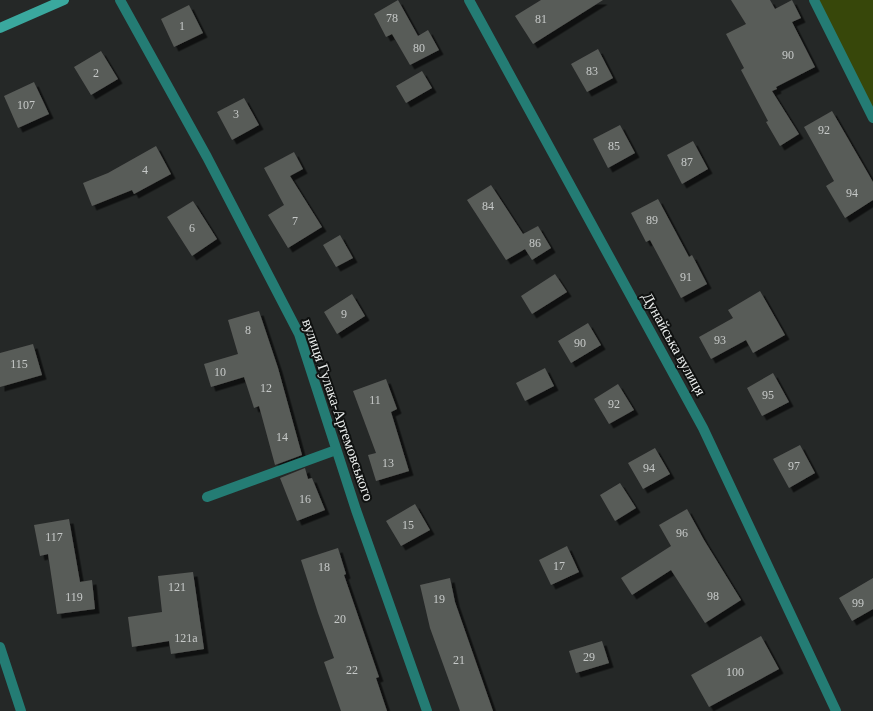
<svg xmlns="http://www.w3.org/2000/svg" width="873" height="711" font-family="'Times New Roman',serif">
<style>
.green{fill:#37470a}
.building{fill:#595b58;filter:url(#shadow)}
.lines{fill:none;stroke-linecap:round;stroke-linejoin:round}
.lane{stroke:#247c74;stroke-width:10}
.street{stroke:#247c74;stroke-width:10}
.secondary{stroke:#3aa89e;stroke-width:10}
.labels{text-anchor:middle;stroke-width:4;stroke-linejoin:round;paint-order:stroke}
.number-label{font-size:12px;fill:#c6c9c8}
.street-label{font-size:15px;fill:#ebeeed;stroke:#0f1110}
</style>
<defs>
<filter id="shadow"><feDropShadow dx="4.5" dy="4.5" stdDeviation="0" flood-color="#0009"/></filter>
</defs>
<rect width="100%" height="100%" fill="#252827"/>
<!-- green -->
<path class="green" d="M 814,0 L 873,0 L 873,118 Z"/>
<!-- building -->
<path class="building" d="M 398,0 L 418,36 L 428,30 L 439,50 L 410,65 L 392,34 L 386,37 L 374,14 Z
M 541,0 L 603,0 L 533,44 L 515,16 Z
M 731,0 L 770,0 L 775,9 L 792,0 L 801,18 L 792,22 L 815,67 L 776,87 L 777,89 L 772,91 L 799,134 L 780,146 L 766,122 L 768,121 L 741,70 L 744,68 L 726,34 L 746,24 Z
M 189,5 L 203,33 L 174,47 L 161,19 Z
M 598,49 L 613,78 L 587,92 L 571,64 Z
M 101,51 L 118,79 L 91,95 L 74,67 Z
M 422,71 L 432,88 L 406,103 L 396,86 Z
M 34,82 L 49,114 L 18,128 L 4,96 Z
M 244,98 L 259,125 L 232,140 L 217,112 Z
M 832,111 L 873,182 L 873,200 L 845,218 L 826,186 L 834,181 L 804,127 Z
M 620,125 L 635,153 L 608,168 L 593,139 Z
M 693,141 L 708,169 L 682,184 L 667,155 Z
M 156,146 L 171,174 L 134,194 L 132,190 L 92,206 L 83,183 L 108,173 Z
M 294,152 L 303,169 L 290,176 L 322,227 L 288,248 L 268,215 L 284,205 L 264,168 Z
M 491,185 L 523,234 L 538,226 L 551,248 L 532,260 L 525,249 L 506,260 L 467,200 Z
M 658,199 L 689,257 L 692,255 L 707,284 L 681,298 L 650,240 L 646,242 L 631,213 Z
M 193,201 L 217,239 L 192,256 L 167,217 Z
M 340,235 L 353,258 L 336,267 L 323,245 Z
M 555,274 L 567,292 L 532,314 L 521,296 Z
M 760,291 L 785,335 L 753,353 L 746,340 L 711,359 L 699,337 L 733,318 L 728,310 Z
M 352,294 L 365,316 L 337,334 L 324,312 Z
M 259,311 L 278,368 L 302,455 L 275,465 L 259,406 L 254,408 L 244,377 L 211,387 L 204,364 L 238,354 L 228,320 Z
M 588,323 L 601,345 L 571,363 L 558,341 Z
M 33,344 L 42,375 L 0,387 L 0,353 Z
M 545,368 L 554,386 L 525,401 L 516,383 Z
M 773,373 L 789,402 L 762,416 L 747,388 Z
M 386,379 L 397,409 L 391,412 L 409,471 L 376,481 L 368,455 L 376,453 L 353,391 Z
M 618,384 L 634,410 L 609,424 L 594,399 Z
M 800,445 L 815,473 L 789,488 L 773,459 Z
M 655,448 L 670,474 L 643,489 L 628,463 Z
M 305,468 L 308,479 L 312,478 L 325,510 L 297,521 L 280,478 Z
M 620,483 L 636,508 L 615,521 L 600,495 Z
M 415,504 L 430,530 L 401,546 L 386,521 Z
M 687,509 L 704,540 L 741,600 L 705,623 L 671,570 L 632,595 L 621,578 L 671,546 L 659,525 Z
M 69,519 L 80,582 L 92,580 L 95,609 L 57,614 L 48,554 L 40,556 L 34,525 Z
M 567,546 L 579,572 L 551,585 L 539,560 Z
M 338,548 L 346,574 L 344,575 L 379,677 L 376,678 L 387,711 L 341,711 L 324,662 L 334,658 L 318,613 L 301,560 Z
M 193,572 L 204,649 L 171,654 L 169,641 L 132,647 L 128,617 L 162,612 L 158,576 Z
M 450,578 L 455,602 L 493,711 L 460,711 L 430,628 L 420,585 Z
M 873,578 L 873,609 L 852,621 L 839,598 Z
M 761,636 L 779,669 L 709,707 L 691,675 Z
M 602,641 L 609,663 L 576,673 L 569,651 Z"/>
<g class="lines">
<!-- lane -->
<path class="lane" d="M 207,497 L 336,450"/>
<!-- street -->
<path class="street" d="M 120,0 L 207,157 L 299,334 L 356,510 L 427,711
M 469,0 L 703,428 L 836,711
M 814,0 L 873,118
M 0,647 L 21,711"/>
<!-- secondary -->
<path class="secondary" d="M 0,28 L 64,0"/>
</g>
<g class="labels">
<!-- number labels -->
<g class="number-label">
<text x="392" y="22">78</text>
<text x="541" y="23">81</text>
<text x="182" y="30">1</text>
<text x="419" y="52">80</text>
<text x="788" y="59">90</text>
<text x="592" y="75">83</text>
<text x="96" y="77">2</text>
<text x="26" y="109">107</text>
<text x="236" y="118">3</text>
<text x="824" y="134">92</text>
<text x="614" y="150">85</text>
<text x="687" y="166">87</text>
<text x="145" y="174">4</text>
<text x="852" y="197">94</text>
<text x="488" y="210">84</text>
<text x="652" y="224">89</text>
<text x="295" y="225">7</text>
<text x="192" y="232">6</text>
<text x="535" y="247">86</text>
<text x="686" y="281">91</text>
<text x="344" y="318">9</text>
<text x="248" y="334">8</text>
<text x="720" y="344">93</text>
<text x="580" y="347">90</text>
<text x="19" y="368">115</text>
<text x="220" y="376">10</text>
<text x="266" y="392">12</text>
<text x="768" y="399">95</text>
<text x="375" y="404">11</text>
<text x="614" y="408">92</text>
<text x="282" y="441">14</text>
<text x="388" y="467">13</text>
<text x="794" y="470">97</text>
<text x="649" y="472">94</text>
<text x="305" y="503">16</text>
<text x="408" y="529">15</text>
<text x="682" y="537">96</text>
<text x="54" y="541">117</text>
<text x="559" y="570">17</text>
<text x="324" y="571">18</text>
<text x="177" y="591">121</text>
<text x="713" y="600">98</text>
<text x="74" y="601">119</text>
<text x="439" y="603">19</text>
<text x="858" y="607">99</text>
<text x="340" y="623">20</text>
<text x="186" y="642">121а</text>
<text x="589" y="661">29</text>
<text x="459" y="664">21</text>
<text x="352" y="674">22</text>
<text x="735" y="676">100</text>
</g>
<!-- street labels -->
<g class="street-label">
<text transform="translate(674 344) rotate(61)" y="5">Дунайська вулиця</text>
<text transform="translate(338 410) rotate(71)" y="5">вулиця Гулака-Артемовського</text>
</g>
</g>
</svg>
